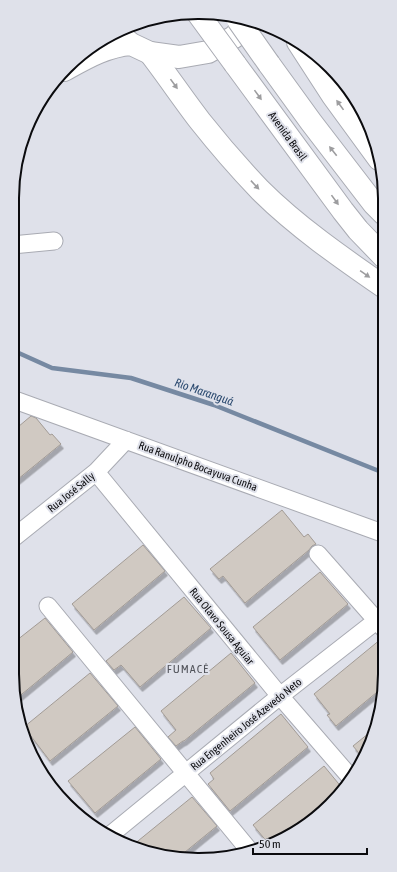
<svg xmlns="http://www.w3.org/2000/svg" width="397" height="872" font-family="'Asap Condensed',sans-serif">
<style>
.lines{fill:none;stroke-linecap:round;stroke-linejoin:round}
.stream{stroke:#7689a2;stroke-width:4.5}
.building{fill:#d0c9c2;stroke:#a29b95;filter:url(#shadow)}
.minor-casing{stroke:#a9abb3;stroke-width:19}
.major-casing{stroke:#a9abb3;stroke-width:24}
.highway-casing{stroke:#a9abb3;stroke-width:24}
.minor{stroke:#fff;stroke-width:17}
.major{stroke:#fff;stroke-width:22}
.highway{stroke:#fff;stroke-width:22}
.highway-bridge-casing{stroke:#a9abb3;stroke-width:24;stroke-linecap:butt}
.highway-bridge{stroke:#fff;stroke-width:22}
.oneway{fill:#9d9d9f}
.labels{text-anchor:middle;stroke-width:4;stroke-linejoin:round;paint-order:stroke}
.street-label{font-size:11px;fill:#0b0b0e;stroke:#dfe1ea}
.water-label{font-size:12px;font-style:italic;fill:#29486e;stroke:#dfe1ea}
.neighbourhood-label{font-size:12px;letter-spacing:1px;fill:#52545b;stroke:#dfe1ea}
.rim{fill:none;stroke:#0b0b0e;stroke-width:2}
</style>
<defs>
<filter id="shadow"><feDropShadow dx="2.5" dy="4.5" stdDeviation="0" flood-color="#0004"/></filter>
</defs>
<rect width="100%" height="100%" fill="#dfe1ea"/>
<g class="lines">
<!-- stream -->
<path class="stream" d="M 12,350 L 52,368 L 131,378 L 214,405 L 384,473"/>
</g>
<!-- building -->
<path class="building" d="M 31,416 L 36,418 L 50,435 L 52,434 L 61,444 L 12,484 L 12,432 Z
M 282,510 L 304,537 L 308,534 L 316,544 L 312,546 L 309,550 L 245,603 L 223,576 L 219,579 L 210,569 Z
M 143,545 L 165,571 L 94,630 L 72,604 Z
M 320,572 L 348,604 L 280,660 L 253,627 Z
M 184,597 L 211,628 L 140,687 L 122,666 L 121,665 L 114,670 L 106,661 Z
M 45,618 L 73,652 L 16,699 L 12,674 L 12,644 Z
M 381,639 L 385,640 L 385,674 L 382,688 L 336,726 L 327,715 L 330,714 L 314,694 Z
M 231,653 L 255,683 L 184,741 L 183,741 L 176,746 L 168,737 L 176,730 L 161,711 Z
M 90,673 L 118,706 L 50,761 L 24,727 Z
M 281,714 L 308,747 L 230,811 L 208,784 L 214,779 L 210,773 Z
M 135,727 L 161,759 L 95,813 L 68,781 Z
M 374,729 L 371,745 L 363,758 L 353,746 Z
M 324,766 L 343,789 L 339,796 L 292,835 L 268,843 L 253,825 Z
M 192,797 L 217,826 L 179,857 L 162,856 L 133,845 Z"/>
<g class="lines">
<defs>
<path id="minor" d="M 12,245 L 54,241
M 12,399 L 385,534
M 96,472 L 280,696 L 351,778
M 12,539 L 96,472 L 126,440
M 318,554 L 385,630
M 48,606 L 249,850
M 109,836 L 280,696 L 385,614"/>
<path id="major" d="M 117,33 L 131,44 L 150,53 L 179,57 L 208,52 L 234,37 L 248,22
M 64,70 C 86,58 106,46 131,44"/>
<path id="highway" d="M 298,42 L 333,96 L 379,159
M 150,53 C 167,75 183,99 200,121 C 219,145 239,168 260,190 C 296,226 342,258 384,287
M 235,64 L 343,211 L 358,230 L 384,257
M 269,64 L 311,122 L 374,204 L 384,214"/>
</defs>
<!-- minor casing -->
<use href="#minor" class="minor-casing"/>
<!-- major casing -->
<use href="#major" class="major-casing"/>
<!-- highway casing -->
<use href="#highway" class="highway-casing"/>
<!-- minor -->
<use href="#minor" class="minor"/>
<!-- major -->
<use href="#major" class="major"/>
<!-- highway -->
<use href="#highway" class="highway"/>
<defs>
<path id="highway-bridge" d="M 197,12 L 235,64
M 238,20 L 269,64"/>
</defs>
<!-- highway-bridge casing -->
<use href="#highway-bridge" class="highway-bridge-casing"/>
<!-- highway-bridge -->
<use href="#highway-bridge" class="highway-bridge"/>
</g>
<!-- one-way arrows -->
<defs><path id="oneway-solid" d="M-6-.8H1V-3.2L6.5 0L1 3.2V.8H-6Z"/></defs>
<g class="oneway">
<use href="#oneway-solid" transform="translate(174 84) rotate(54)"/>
<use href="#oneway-solid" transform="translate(258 95) rotate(54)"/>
<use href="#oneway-solid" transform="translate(340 105) rotate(-126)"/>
<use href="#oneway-solid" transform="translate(333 151) rotate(-128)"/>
<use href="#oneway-solid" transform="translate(255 185) rotate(47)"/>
<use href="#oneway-solid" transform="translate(335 200) rotate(54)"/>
<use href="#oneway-solid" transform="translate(365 274) rotate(35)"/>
</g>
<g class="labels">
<!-- street labels -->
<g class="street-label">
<text transform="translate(288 136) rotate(54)" y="4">Avenida Brasil</text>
<text transform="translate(198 466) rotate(20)" y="4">Rua Ranulpho Bocayuva Cunha</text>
<text transform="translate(71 492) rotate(-39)" y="4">Rua José Sally</text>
<text transform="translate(222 626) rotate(51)" y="4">Rua Olavo Sousa Aguiar</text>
<text transform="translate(246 724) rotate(-39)" y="4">Rua Engenheiro José Azevedo Neto</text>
</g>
<!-- water labels -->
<g class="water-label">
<text transform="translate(204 392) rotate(19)" y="4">Rio Maranguá</text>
</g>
<!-- neighbourhood labels -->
<g class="neighbourhood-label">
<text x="188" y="673">FUMACÊ</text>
</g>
</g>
<!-- crop -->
<path d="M0 0H397V872H0ZM198 19H199A179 179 0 0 1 378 198V674A179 179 0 0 1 199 853H198A179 179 0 0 1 19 674V198A179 179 0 0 1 198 19Z" fill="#dfe1ea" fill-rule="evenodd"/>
<path class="rim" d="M198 19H199A179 179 0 0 1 378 198V674A179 179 0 0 1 199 853H198A179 179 0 0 1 19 674V198A179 179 0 0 1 198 19Z"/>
<!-- scale -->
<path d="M253 848v6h114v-6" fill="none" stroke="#0b0b0e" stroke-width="2"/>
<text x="259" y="848" font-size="12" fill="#0b0b0e" stroke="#dfe1ea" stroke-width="3" paint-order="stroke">50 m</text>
</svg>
